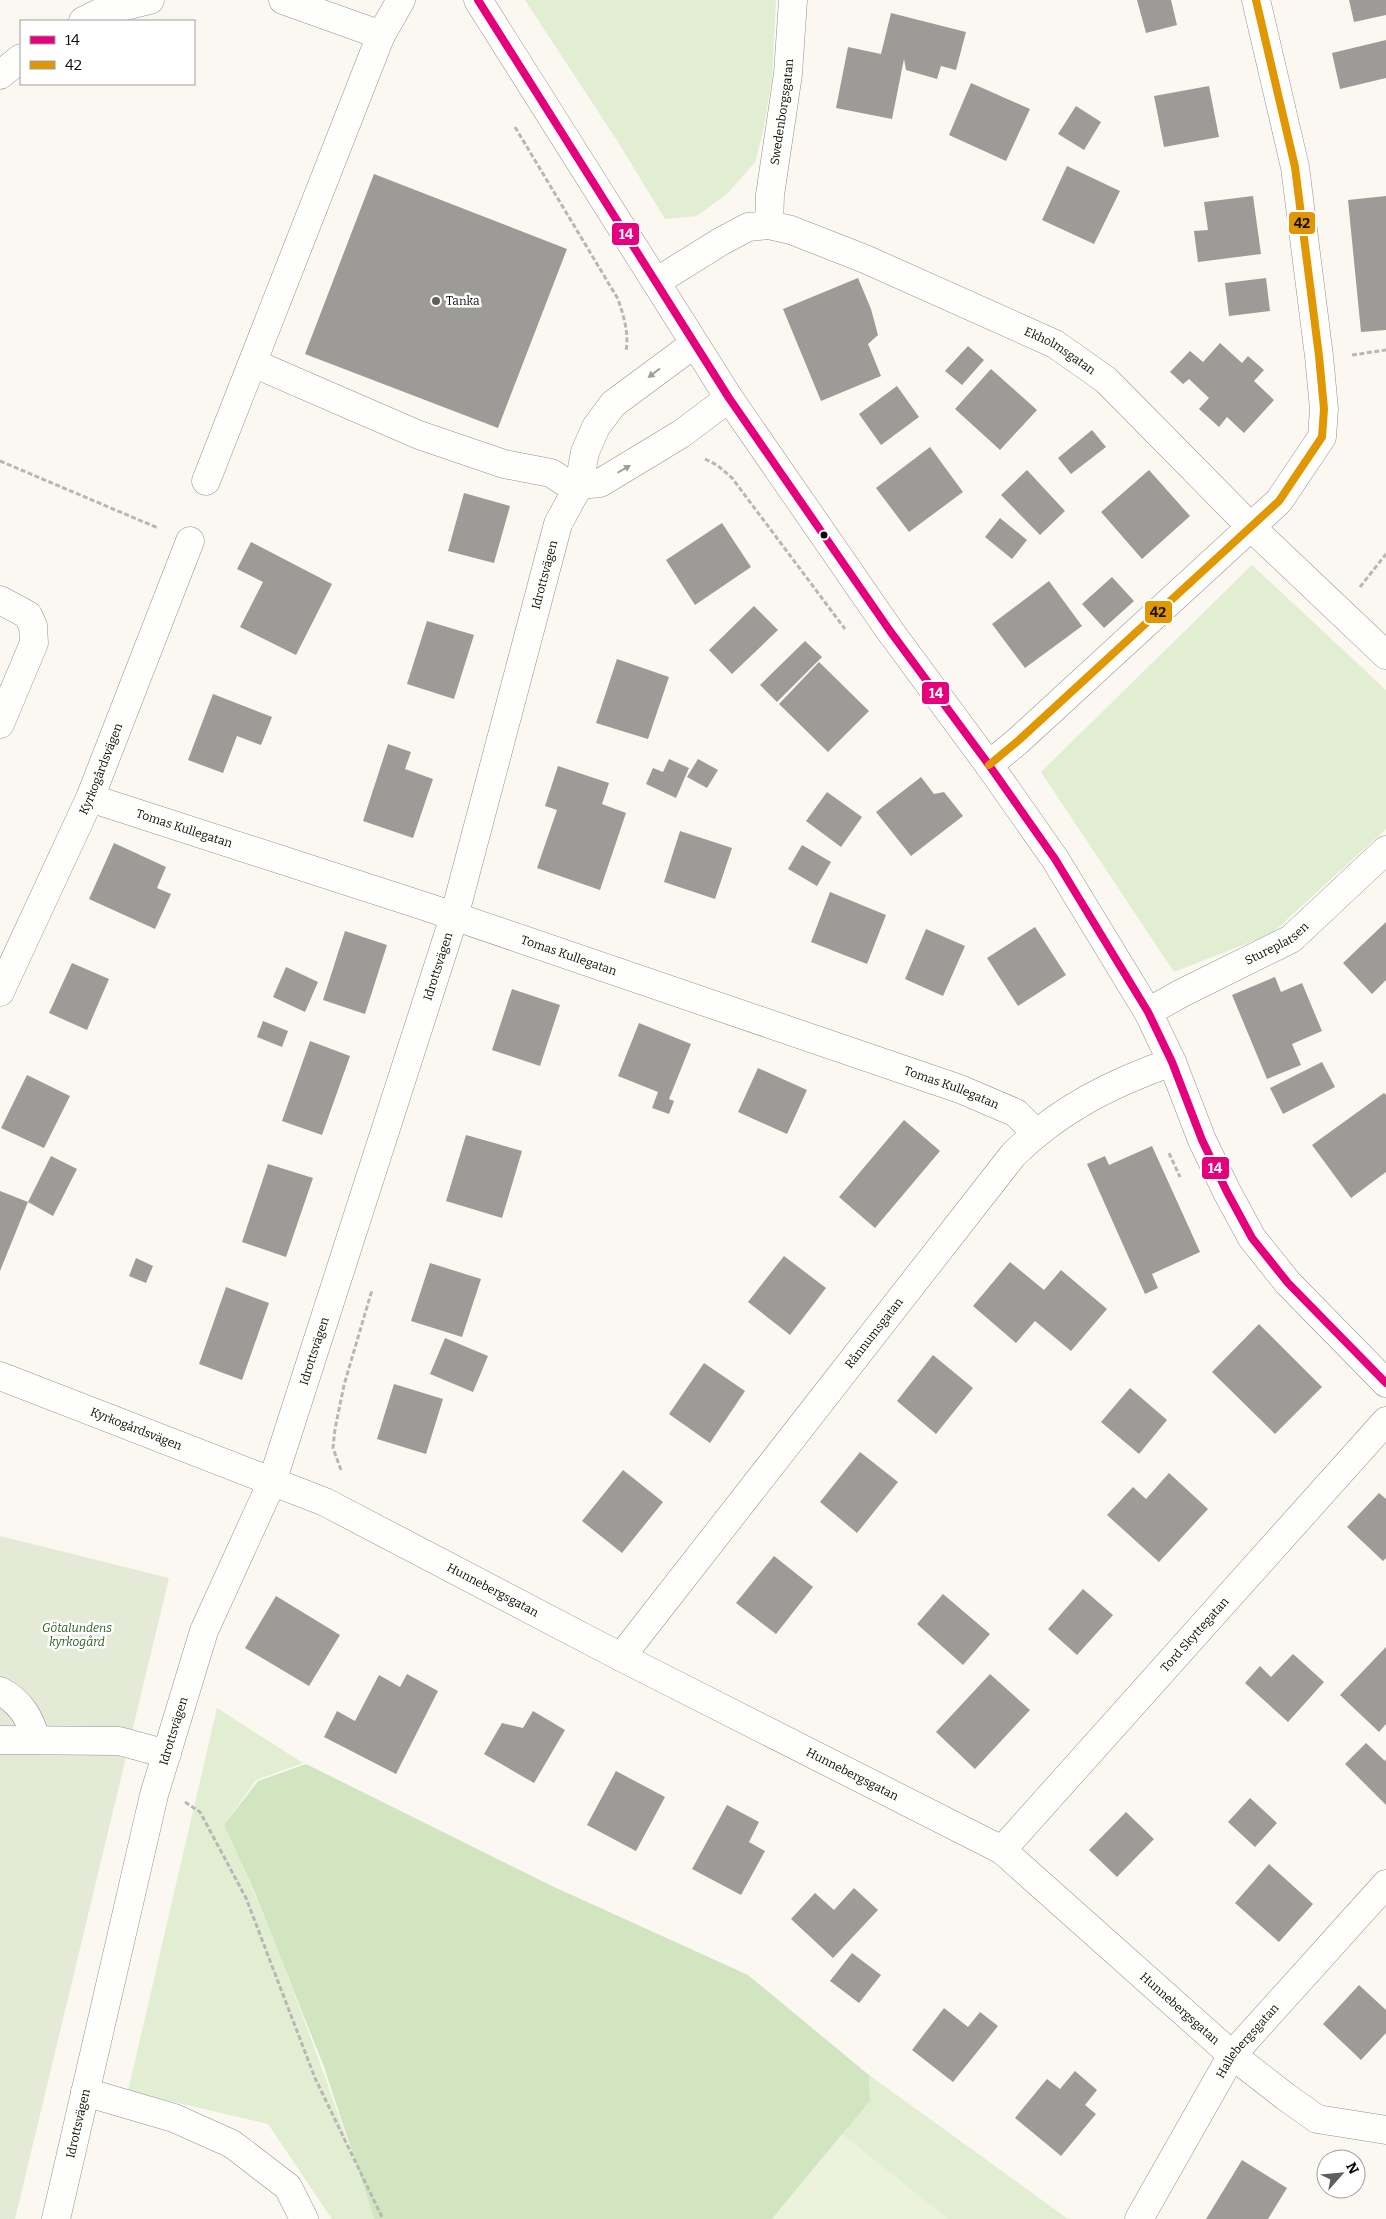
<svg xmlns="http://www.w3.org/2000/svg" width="1386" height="2219" font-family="Bitter,serif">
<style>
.green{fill:#e2eed2}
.forest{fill:#d2e5c1}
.cemetery{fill:#e5ead6}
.pitch{fill:#ecf2dc}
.building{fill:#9d9b97}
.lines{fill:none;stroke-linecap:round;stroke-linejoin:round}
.minor-casing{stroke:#93928f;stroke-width:29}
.path{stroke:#b7b7b6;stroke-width:3;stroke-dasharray:5 2.5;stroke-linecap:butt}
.minor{stroke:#fefefd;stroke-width:28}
.bus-1-casing{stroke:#fff;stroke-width:11}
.bus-2-casing{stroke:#fff;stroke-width:11}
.bus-1{stroke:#e5007d;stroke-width:8}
.bus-2{stroke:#e09701;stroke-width:8}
.oneway{fill:#9d9d9d}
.poi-dot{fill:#5f5f5c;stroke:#fff;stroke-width:2}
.bus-dot{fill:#0c0c0c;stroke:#fff;stroke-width:2}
.labels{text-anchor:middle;stroke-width:5;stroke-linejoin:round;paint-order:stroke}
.street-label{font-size:12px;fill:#0c0c0c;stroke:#fff}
.poi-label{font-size:12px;fill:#0c0c0c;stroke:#fff;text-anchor:start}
.park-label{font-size:12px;font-style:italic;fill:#2c5f21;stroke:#fff}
.line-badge{stroke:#fff;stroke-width:2}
.badge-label{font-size:14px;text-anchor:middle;font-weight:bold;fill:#fff}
.pale-badge-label{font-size:14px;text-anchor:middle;font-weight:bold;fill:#111}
</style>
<rect width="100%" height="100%" fill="#faf8f1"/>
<!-- green -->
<path class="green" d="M 525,0 L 776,0 L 772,79 L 763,132 L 755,162 L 728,193 L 697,216 L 665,219 L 618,142 Z
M 1252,565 L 1386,690 L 1386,829 L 1271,934 L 1174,972 L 1041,772 Z
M 217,1708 L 303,1763 L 256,1780 L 224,1825 C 283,1953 329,2086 374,2219 L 332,2219 L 268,2124 L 128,2091 Z
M 869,2075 L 1068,2219 L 772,2219 L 870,2101 Z"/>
<!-- forest -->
<path class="forest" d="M 306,1764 L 552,1886 L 748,1975 L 869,2075 L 870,2101 L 772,2219 L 374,2219 L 324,2067 L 254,1891 L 224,1825 L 258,1781 Z"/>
<!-- cemetery -->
<path class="cemetery" d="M 0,1536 L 169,1578 L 15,2219 L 0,2219 Z"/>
<!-- pitch -->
<path class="pitch" d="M 842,2134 L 948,2219 L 772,2219 Z"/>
<!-- building -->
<path class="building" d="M 1137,0 L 1171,0 L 1177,25 L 1146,33 Z
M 1349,0 L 1386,0 L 1386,15 L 1354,22 Z
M 891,13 L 966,32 L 956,70 L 941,66 L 937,79 L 906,70 L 904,59 L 892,119 L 836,108 L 848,47 L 881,54 Z
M 1386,40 L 1386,78 L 1340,89 L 1332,53 Z
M 971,83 L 1030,109 L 1006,161 L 949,135 Z
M 1209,86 L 1219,137 L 1164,147 L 1154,96 Z
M 1076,106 L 1101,122 L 1084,150 L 1058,134 Z
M 1067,166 L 1120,191 L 1094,244 L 1042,220 Z
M 374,174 L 567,249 L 498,428 L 305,354 Z
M 1253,196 L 1261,254 L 1198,262 L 1194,231 L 1208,230 L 1204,202 Z
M 1386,196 L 1386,330 L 1361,332 L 1348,200 Z
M 858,278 L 871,309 L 878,335 L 868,344 L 881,376 L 821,401 L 783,309 Z
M 1266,278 L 1270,311 L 1229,316 L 1225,283 Z
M 1220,343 L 1242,363 L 1248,356 L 1264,370 L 1254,381 L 1274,400 L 1244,433 L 1227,417 L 1219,427 L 1199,409 L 1209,398 L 1189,379 L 1183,384 L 1170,372 L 1190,351 L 1203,362 Z
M 968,346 L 984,360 L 962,385 L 945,371 Z
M 991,369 L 1037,410 L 1000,450 L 955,409 Z
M 897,386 L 919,417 L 881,445 L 859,414 Z
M 1092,430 L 1106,447 L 1071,474 L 1058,458 Z
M 930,447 L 963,492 L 909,532 L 876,488 Z
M 1027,470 L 1065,511 L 1040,535 L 1001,495 Z
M 1149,470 L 1190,516 L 1142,559 L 1101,512 Z
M 464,493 L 510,506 L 494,563 L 448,551 Z
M 1000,518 L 1027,540 L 1012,559 L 985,537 Z
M 722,523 L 751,567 L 695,605 L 666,560 Z
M 251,542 L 332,584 L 296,655 L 240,627 L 263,582 L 237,569 Z
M 1112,577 L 1134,601 L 1104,628 L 1082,604 Z
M 1049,581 L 1082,626 L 1025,668 L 992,624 Z
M 754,606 L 778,630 L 732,674 L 709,650 Z
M 427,621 L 474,635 L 454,699 L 407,684 Z
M 805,641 L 822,657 L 777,702 L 760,685 Z
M 617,659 L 669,677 L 648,739 L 596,723 Z
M 819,662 L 869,711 L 828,752 L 779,704 Z
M 213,694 L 272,717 L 261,745 L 237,736 L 223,773 L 188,760 Z
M 388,744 L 411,752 L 405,769 L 433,779 L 413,838 L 363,821 Z
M 669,759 L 689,768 L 676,798 L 646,784 L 653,768 L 663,772 Z
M 698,759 L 718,770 L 707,788 L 687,777 Z
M 558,766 L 609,783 L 602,804 L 626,813 L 600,890 L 537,868 L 557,810 L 545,806 Z
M 921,777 L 934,794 L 944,792 L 963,816 L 911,856 L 876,812 Z
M 827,792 L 862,817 L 841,847 L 806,821 Z
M 680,831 L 732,848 L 715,899 L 664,882 Z
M 114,843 L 166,867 L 157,888 L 171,894 L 155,929 L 89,899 Z
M 802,845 L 831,862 L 817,886 L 788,869 Z
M 830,892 L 886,915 L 867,964 L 811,942 Z
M 1386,922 L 1386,980 L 1372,994 L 1343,963 Z
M 1035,927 L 1066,975 L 1018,1006 L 987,958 Z
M 926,929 L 965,946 L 943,996 L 905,979 Z
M 345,931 L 387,945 L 365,1014 L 323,1000 Z
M 72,963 L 109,979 L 87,1030 L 49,1013 Z
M 286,967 L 318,982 L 305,1012 L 273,997 Z
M 1275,977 L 1281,992 L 1302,983 L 1322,1031 L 1292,1044 L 1301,1065 L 1267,1079 L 1232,995 Z
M 512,989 L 560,1005 L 540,1066 L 492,1050 Z
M 263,1021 L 288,1031 L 282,1047 L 257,1037 Z
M 639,1023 L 691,1044 L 669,1099 L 674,1101 L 669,1114 L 652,1108 L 658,1092 L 618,1076 Z
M 310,1041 L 350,1056 L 322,1135 L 282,1121 Z
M 1322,1062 L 1335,1087 L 1283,1114 L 1270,1088 Z
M 758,1068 L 807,1090 L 787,1134 L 738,1112 Z
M 27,1075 L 70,1096 L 44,1148 L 1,1128 Z
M 1384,1093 L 1386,1095 L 1386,1172 L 1351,1198 L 1312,1145 Z
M 904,1120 L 940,1151 L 875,1228 L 839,1197 Z
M 466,1135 L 522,1151 L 502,1218 L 446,1201 Z
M 1152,1146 L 1200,1252 L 1152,1274 L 1158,1288 L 1145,1294 L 1087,1164 L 1105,1156 L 1109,1165 Z
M 51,1156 L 77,1169 L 53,1216 L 28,1202 Z
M 268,1164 L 313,1178 L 286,1257 L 242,1242 Z
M 0,1191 L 28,1202 L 0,1271 Z
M 784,1256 L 826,1288 L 790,1335 L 748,1302 Z
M 136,1258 L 153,1266 L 146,1283 L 129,1276 Z
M 1010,1262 L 1044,1290 L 1061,1270 L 1107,1309 L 1071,1351 L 1035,1321 L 1016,1343 L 973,1306 Z
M 430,1263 L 481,1279 L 462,1337 L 411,1321 Z
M 226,1287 L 269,1303 L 242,1380 L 199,1364 Z
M 1259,1324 L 1322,1387 L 1275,1434 L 1212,1372 Z
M 445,1338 L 488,1356 L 473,1392 L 430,1374 Z
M 933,1355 L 973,1388 L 936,1434 L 897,1401 Z
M 704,1363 L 745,1391 L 710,1443 L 669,1414 Z
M 394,1384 L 443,1399 L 426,1454 L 377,1439 Z
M 1130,1388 L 1167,1420 L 1139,1454 L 1101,1422 Z
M 860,1452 L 898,1482 L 857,1533 L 820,1502 Z
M 623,1470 L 663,1502 L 622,1553 L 582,1521 Z
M 1169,1473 L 1208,1509 L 1159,1562 L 1107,1515 L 1133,1487 L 1146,1499 Z
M 1379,1493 L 1386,1499 L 1386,1558 L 1383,1561 L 1347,1527 Z
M 774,1556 L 813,1587 L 776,1634 L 736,1603 Z
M 1083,1589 L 1113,1615 L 1077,1655 L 1048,1629 Z
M 943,1594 L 990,1634 L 963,1665 L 917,1624 Z
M 276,1596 L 340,1635 L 309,1686 L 245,1648 Z
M 1386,1647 L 1386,1724 L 1379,1732 L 1340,1695 Z
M 1293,1654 L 1324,1682 L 1288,1722 L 1245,1683 L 1260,1666 L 1271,1677 Z
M 407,1674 L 438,1691 L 396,1774 L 324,1737 L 337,1711 L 355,1721 L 379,1675 L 400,1687 Z
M 990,1674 L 1030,1710 L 975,1769 L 936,1732 Z
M 533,1711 L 565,1730 L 534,1783 L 484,1754 L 502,1723 L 523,1728 Z
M 1366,1743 L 1385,1761 L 1386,1759 L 1386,1805 L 1345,1764 Z
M 616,1771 L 665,1797 L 636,1851 L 587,1825 Z
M 1250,1798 L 1277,1823 L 1255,1847 L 1228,1822 Z
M 727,1805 L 759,1822 L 749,1842 L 765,1851 L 741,1895 L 692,1869 Z
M 1126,1812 L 1154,1839 L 1117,1877 L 1089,1850 Z
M 1269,1864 L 1313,1904 L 1279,1942 L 1235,1903 Z
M 854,1888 L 878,1910 L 833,1958 L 791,1919 L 815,1893 L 834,1910 Z
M 852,1953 L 881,1975 L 859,2003 L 830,1981 Z
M 1359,1985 L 1386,2010 L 1386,2033 L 1361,2060 L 1323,2024 Z
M 944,2008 L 968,2027 L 980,2012 L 998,2026 L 953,2082 L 912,2050 Z
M 1075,2071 L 1097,2090 L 1085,2105 L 1096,2114 L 1061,2156 L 1015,2118 L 1047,2079 L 1060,2089 Z
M 1242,2160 L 1287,2188 L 1268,2219 L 1206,2219 Z"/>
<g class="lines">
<defs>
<g id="minor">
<path d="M 283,0 L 381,35 L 401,0"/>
<path d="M 478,0 L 729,398 L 890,631 L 989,765 L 1055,859 L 1148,1012 L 1172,1062 L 1202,1140 L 1227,1192 L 1252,1238 L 1288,1283 L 1386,1383"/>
<path d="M 83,21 L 101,12 L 150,0"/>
<path d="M 0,75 L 21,58"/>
<path id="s1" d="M 769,225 L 770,195 L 788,74 L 793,0"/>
<path id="s2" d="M 656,282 L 720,242 L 748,227 L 769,225 L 791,230 L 865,259 L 1055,344 L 1106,380 L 1251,527 L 1386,655"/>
<path d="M 253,363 L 419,435 L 504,464 L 551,473 L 577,490"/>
<path d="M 206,481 L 381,35"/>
<path d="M 579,485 L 600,483 L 681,434 L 729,398"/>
<path d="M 0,600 L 28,615 L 33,626 L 34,643 L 0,724"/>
<path d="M 989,765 L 1019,740 L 1279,501 L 1322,437 L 1324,409 L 1319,356 L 1295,167 L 1256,0"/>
<path id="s3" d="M 90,798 L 430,908 L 960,1089 L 1016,1113 L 1036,1133"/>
<path id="s4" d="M 0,992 L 90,798 L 190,541"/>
<path id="s5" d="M 1148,1012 L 1182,993 L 1291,939 L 1386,850"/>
<path id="s6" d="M 0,1376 L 325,1502 L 621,1657 L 1002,1850 L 1232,2055 L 1286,2097 L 1317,2119 L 1386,2130"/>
<path id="s7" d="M 621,1657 L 1013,1155 C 1058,1110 1112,1083 1172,1062"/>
<path d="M 0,1691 C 21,1702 30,1718 36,1740"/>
<path d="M 0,1740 L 119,1741 L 167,1754"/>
<path id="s8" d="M 1002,1850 L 1386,1421"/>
<path d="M 85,2092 L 174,2118 L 232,2144 L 288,2187 L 304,2219"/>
<path id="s9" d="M 56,2219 L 154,1795 L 204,1631 L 272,1482 L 454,917 L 558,524 L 579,485 L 585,452 L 596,427 L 613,404 L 694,344"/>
<path id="s10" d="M 1139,2219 L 1232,2055 L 1386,1884"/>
</g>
</defs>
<!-- minor casing -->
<use href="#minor" class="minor-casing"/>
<!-- path -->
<path class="path" d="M 515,127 L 618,299 C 624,317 629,333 626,351
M 1352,355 L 1386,350
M 705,459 L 717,465 L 732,478 L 845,629
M 0,461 L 158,528
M 1360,587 L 1386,554
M 1169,1153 L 1180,1177
M 341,1470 L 333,1448 L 335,1429 L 344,1385 L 372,1290
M 185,1802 L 200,1812 L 246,1898 L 315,2078 L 383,2219"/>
<!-- minor -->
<use href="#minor" class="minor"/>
<defs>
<path id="bus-1" d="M 478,0 L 729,398 L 890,631 L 989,765 L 1055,859 L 1148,1012 L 1172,1062 L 1202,1140 L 1227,1192 L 1252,1238 L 1288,1283 L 1386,1383"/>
<path id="bus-2" d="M 989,765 L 1019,740 L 1279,501 L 1322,437 L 1324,409 L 1319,356 L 1295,167 L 1256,0"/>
</defs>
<!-- bus-1 casing -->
<use href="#bus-1" class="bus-1-casing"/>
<!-- bus-2 casing -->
<use href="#bus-2" class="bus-2-casing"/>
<!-- bus-1 -->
<use href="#bus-1" class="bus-1"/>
<!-- bus-2 -->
<use href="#bus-2" class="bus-2"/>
</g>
<!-- one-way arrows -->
<defs><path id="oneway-solid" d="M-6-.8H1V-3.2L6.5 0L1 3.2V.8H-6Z" transform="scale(1.25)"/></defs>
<g class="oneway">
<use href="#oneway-solid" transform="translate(654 373) rotate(143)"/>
<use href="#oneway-solid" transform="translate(624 469) rotate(-30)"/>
</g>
<!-- markers -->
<circle class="poi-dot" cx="436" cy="301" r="5"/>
<circle class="bus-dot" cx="824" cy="535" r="4.5"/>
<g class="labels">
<!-- street labels -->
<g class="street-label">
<text dy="4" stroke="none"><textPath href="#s1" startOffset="114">Swedenborgsgatan</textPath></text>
<text dy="4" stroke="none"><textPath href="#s2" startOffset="446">Ekholmsgatan</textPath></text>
<text dy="4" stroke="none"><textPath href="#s9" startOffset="1718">Idrottsvägen</textPath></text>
<text dy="4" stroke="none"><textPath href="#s4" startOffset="245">Kyrkogårdsvägen</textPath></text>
<text dy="4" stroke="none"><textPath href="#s3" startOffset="99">Tomas Kullegatan</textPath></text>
<text dy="4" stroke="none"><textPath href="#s5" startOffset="146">Stureplatsen</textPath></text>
<text dy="4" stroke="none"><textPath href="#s3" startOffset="504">Tomas Kullegatan</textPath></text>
<text dy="4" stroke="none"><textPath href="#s9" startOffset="1312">Idrottsvägen</textPath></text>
<text dy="4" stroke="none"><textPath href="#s3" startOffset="909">Tomas Kullegatan</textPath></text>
<text dy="4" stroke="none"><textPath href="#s7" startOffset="411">Rånnumsgatan</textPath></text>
<text dy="4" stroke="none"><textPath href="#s9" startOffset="908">Idrottsvägen</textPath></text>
<text dy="4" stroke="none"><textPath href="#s6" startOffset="146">Kyrkogårdsvägen</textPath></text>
<text dy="4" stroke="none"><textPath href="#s6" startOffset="538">Hunnebergsgatan</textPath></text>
<text dy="4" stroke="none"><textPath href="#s8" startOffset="289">Tord Skyttegatan</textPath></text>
<text dy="4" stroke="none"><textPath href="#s9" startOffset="502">Idrottsvägen</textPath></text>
<text dy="4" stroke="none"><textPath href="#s6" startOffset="942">Hunnebergsgatan</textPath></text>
<text dy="4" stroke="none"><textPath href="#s6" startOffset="1348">Hunnebergsgatan</textPath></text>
<text dy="4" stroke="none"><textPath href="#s10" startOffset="209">Hallebergsgatan</textPath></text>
<text dy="4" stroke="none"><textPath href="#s9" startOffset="98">Idrottsvägen</textPath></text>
</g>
<!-- poi labels -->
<g class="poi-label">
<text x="446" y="305">Tanka</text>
</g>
<!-- park labels -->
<g class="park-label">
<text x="77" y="1632">Götalundens<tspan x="77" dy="14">kyrkogård</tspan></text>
</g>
</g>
<g class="line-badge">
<rect x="1288" y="211" width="28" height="24" rx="5" fill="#e09701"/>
<rect x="611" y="222" width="29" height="24" rx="5" fill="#e5007d"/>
<rect x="1144" y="600" width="29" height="24" rx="5" fill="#e09701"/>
<rect x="921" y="681" width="29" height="24" rx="5" fill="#e5007d"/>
<rect x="1201" y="1156" width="29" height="24" rx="5" fill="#e5007d"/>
</g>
<g class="badge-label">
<text x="626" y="239">14</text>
<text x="936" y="698">14</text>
<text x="1215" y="1173">14</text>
</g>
<g class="pale-badge-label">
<text x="1302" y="228">42</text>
<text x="1158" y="617">42</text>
</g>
<!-- legend -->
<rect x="20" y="20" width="175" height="65" fill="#ffffff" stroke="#9e9e9e"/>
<rect x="30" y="36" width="25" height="8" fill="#e5007d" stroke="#9e9e9e"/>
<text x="65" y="45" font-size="15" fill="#0c0c0c">14</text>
<rect x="30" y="61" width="25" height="8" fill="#e09701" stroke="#9e9e9e"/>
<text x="65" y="70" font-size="15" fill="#0c0c0c">42</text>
<!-- north arrow -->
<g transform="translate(1341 2174) rotate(63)"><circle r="24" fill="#ffffff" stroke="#9e9e9e"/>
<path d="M0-4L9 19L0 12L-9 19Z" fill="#5f5f5c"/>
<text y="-8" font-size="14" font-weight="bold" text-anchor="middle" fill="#0c0c0c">N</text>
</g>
</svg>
